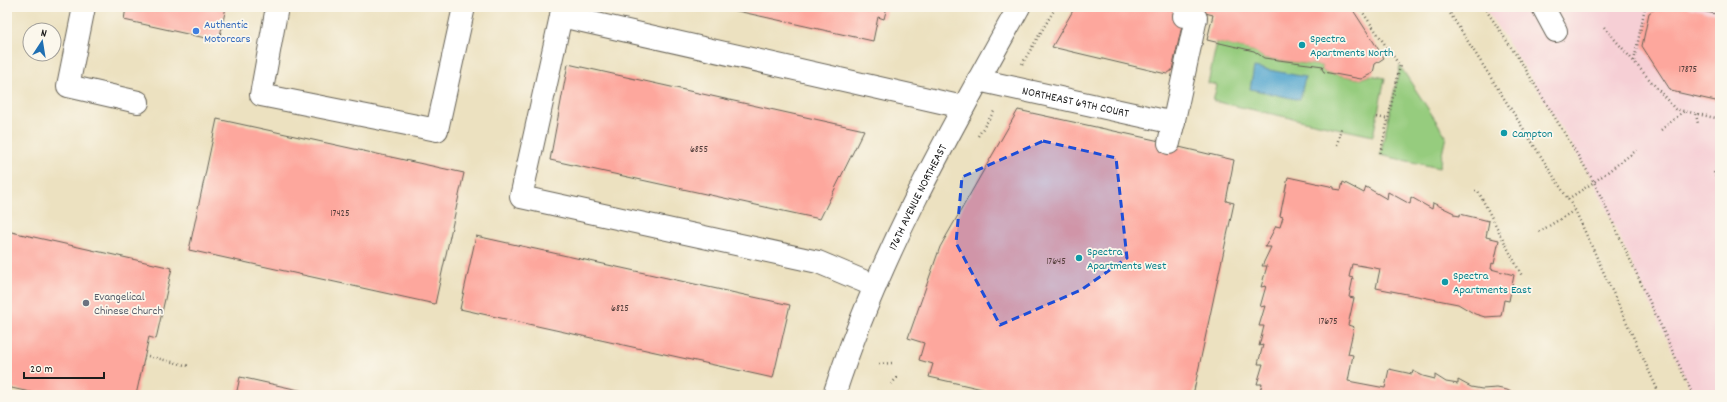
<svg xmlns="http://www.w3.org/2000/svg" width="1727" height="402" font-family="Dekko,sans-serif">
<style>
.built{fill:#f6cfd5}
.green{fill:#96cc7e;stroke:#59744d}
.water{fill:#53a6ce;stroke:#386175}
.building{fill:#fda79d}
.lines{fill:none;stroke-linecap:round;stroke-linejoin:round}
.minor-casing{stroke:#656155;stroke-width:24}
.path{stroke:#656155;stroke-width:2.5;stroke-dasharray:1 3;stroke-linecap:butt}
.minor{stroke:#fff;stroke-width:22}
.marked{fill:#1d4ed8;fill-opacity:0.2;stroke:#1d4ed8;stroke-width:3;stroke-dasharray:8 5;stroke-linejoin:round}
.shop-dot{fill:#3f7fe0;stroke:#fbf7ec;stroke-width:1.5}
.culture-dot{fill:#0f9aa8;stroke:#fbf7ec;stroke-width:1.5}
.worship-dot{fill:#6b7280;stroke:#fbf7ec;stroke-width:1.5}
.labels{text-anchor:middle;stroke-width:3.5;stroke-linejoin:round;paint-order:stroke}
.number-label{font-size:10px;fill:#543f3c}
.shop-label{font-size:12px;fill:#366cbe;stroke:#fbf7ec;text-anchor:start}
.culture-label{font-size:12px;fill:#0d838f;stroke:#fbf7ec;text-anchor:start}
.street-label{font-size:12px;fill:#1c1c1c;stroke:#fbf7ec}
.worship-label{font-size:12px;fill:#5b616d;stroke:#fbf7ec;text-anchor:start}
</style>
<rect width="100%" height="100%" fill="#fbf7ec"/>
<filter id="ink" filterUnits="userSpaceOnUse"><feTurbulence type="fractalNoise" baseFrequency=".025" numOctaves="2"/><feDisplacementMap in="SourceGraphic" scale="8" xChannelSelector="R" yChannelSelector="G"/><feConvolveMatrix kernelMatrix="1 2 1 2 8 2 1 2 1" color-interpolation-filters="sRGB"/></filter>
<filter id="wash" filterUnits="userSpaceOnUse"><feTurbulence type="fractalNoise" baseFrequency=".012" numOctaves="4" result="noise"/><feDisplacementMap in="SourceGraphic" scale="16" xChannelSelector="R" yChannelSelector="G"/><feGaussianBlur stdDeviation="0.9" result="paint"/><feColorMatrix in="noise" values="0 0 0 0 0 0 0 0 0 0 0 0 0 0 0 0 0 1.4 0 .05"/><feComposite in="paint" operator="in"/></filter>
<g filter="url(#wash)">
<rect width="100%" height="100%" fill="#ece1c0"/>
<!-- built -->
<path class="built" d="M 1484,7 L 1720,7 L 1720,395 L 1693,395 L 1594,182 L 1523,65 Z"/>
<!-- green -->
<path class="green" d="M 1217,42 L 1254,51 L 1264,58 L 1323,66 L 1322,69 L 1324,72 L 1361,79 L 1370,75 L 1385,78 L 1373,136 L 1213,101 L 1217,85 L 1208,83 Z
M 1400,66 L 1446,136 L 1439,168 L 1380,155 Z"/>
<!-- water -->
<path class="water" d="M 1254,67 L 1305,77 L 1300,100 L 1250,89 Z"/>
<g id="blocks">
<!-- building -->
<path class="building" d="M 126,7 L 226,7 L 219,41 L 124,20 Z
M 719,7 L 887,7 L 884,19 L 878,17 L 873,41 Z
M 1075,7 L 1351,7 L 1384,58 L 1375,64 L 1373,73 L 1361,79 L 1324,72 L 1322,69 L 1323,66 L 1264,58 L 1254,51 L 1207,40 L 1213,15 L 1186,8 L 1172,70 L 1167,74 L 1162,73 L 1052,47 Z
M 1658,7 L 1684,7 L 1720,15 L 1720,102 L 1671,91 L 1642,46 L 1649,13 Z
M 568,64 L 864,130 L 820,219 L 550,160 Z
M 1018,110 L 1169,143 L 1179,145 L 1179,147 L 1234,160 L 1226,201 L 1234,203 L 1193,395 L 1009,395 L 929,377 L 933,364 L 919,360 L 924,343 L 908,338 L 940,247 Z
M 217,119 L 464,173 L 435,304 L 189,250 Z
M 1288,177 L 1334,187 L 1334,189 L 1341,190 L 1343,182 L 1364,193 L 1366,187 L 1387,199 L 1388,192 L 1410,204 L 1411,197 L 1432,209 L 1433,203 L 1454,213 L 1454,215 L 1460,216 L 1460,214 L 1489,221 L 1486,237 L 1499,240 L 1494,264 L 1492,263 L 1491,269 L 1514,275 L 1509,301 L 1504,300 L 1501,316 L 1485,317 L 1475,314 L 1458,304 L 1376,288 L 1380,269 L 1352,264 L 1349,277 L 1353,278 L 1349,297 L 1354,298 L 1348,325 L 1354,327 L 1348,354 L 1353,355 L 1348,381 L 1385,388 L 1389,369 L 1412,374 L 1413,371 L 1423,376 L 1435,379 L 1435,375 L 1446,382 L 1458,384 L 1458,380 L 1471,387 L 1482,389 L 1497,388 L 1507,390 L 1517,395 L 1259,395 L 1262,384 L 1257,384 L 1263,364 L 1258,364 L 1263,345 L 1259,346 L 1264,326 L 1259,326 L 1265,306 L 1260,307 L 1266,286 L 1261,287 L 1267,266 L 1262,266 L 1271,247 L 1265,247 L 1276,226 L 1280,227 L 1283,217 L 1280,216 Z
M 7,231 L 172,268 L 156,339 L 149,337 L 136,395 L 43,395 L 7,387 Z
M 476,236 L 790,305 L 773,378 L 460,309 Z
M 240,377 L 317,394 L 317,395 L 236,395 Z"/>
</g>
</g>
<g filter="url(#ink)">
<use href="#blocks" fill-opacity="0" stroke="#656155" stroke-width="1"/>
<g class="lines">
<defs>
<g id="minor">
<path d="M 84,7 L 68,86 L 138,102"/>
<path d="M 277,7 L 261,95 L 437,130 L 464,7"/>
<path d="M 563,7 L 521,197 L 818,262 L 875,286"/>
<path d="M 1543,7 L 1556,31"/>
<path d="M 561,16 L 963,107"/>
<path id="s1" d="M 978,80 L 1174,123"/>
<path d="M 1169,143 L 1196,18 L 1184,16"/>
<path id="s2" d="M 834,395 C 878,258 949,132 1019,7"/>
</g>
</defs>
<!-- minor casing -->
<use href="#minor" class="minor-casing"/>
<!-- path -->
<path class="path" d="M 1359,7 L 1400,66 L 1380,155
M 1446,7 L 1575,210 L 1660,395
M 1484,7 L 1523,65 L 1594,182 L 1693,395
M 1604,27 L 1675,109 L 1720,119
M 1634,61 L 1645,7
M 1022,64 L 1056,7
M 1696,114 L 1698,124
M 1377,117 L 1388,119
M 1661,130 L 1684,111
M 978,136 L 995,110
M 1337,145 L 1341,128
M 1714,172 L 1720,187
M 1475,191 L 1478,191 L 1522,276
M 1568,199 L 1594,182 L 1637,150
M 1539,232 L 1575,210
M 148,356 L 189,366
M 879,364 L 892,363
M 891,384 L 899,376"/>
<!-- minor -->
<use href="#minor" class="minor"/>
</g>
</g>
<!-- marked area -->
<path class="marked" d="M 1043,141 L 1116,158 L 1127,258 L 1081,290 L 1000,325 L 956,243 L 962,177 Z"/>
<!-- markers -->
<circle class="shop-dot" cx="196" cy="31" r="4"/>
<g class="culture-dot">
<circle cx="1302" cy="45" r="4"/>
<circle cx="1504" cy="133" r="4"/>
<circle cx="1079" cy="258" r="4"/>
<circle cx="1445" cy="282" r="4"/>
</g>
<circle class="worship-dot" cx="86" cy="303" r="4"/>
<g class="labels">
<!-- number labels -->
<g class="number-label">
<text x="1688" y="72">17875</text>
<text x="699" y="152">6855</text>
<text x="340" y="216">17425</text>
<text x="1056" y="264">17645</text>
<text x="620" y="311">6825</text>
<text x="1328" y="324">17675</text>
</g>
<!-- shop labels -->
<g class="shop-label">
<text x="204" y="28">Authentic<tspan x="204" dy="14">Motorcars</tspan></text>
</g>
<!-- culture labels -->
<g class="culture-label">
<text x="1310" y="42">Spectra<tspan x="1310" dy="14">Apartments North</tspan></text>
<text x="1512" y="137">Campton</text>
<text x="1087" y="255">Spectra<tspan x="1087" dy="14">Apartments West</tspan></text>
<text x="1453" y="279">Spectra<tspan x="1453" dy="14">Apartments East</tspan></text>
</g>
<!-- street labels -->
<g class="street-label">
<text dy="4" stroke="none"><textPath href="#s1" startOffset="100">NORTHEAST 69TH COURT</textPath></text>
<text dy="4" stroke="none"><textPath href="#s2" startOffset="215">176TH AVENUE NORTHEAST</textPath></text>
</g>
<!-- worship labels -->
<g class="worship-label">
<text x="94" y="300">Evangelical<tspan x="94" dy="14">Chinese Church</tspan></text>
</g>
</g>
<!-- margin -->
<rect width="1727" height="402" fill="none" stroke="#fbf7ec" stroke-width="24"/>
<!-- north arrow -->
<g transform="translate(42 42) rotate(12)"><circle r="19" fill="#fbf7ec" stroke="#a29f99"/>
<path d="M0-3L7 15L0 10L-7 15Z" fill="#1f6fb2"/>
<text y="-6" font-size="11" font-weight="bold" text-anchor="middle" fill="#1c1c1c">N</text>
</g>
<!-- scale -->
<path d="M24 372v6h80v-6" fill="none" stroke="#1c1c1c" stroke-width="2"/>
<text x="30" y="372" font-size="12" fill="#1c1c1c" stroke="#fbf7ec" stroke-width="3" paint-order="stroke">20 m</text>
</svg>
